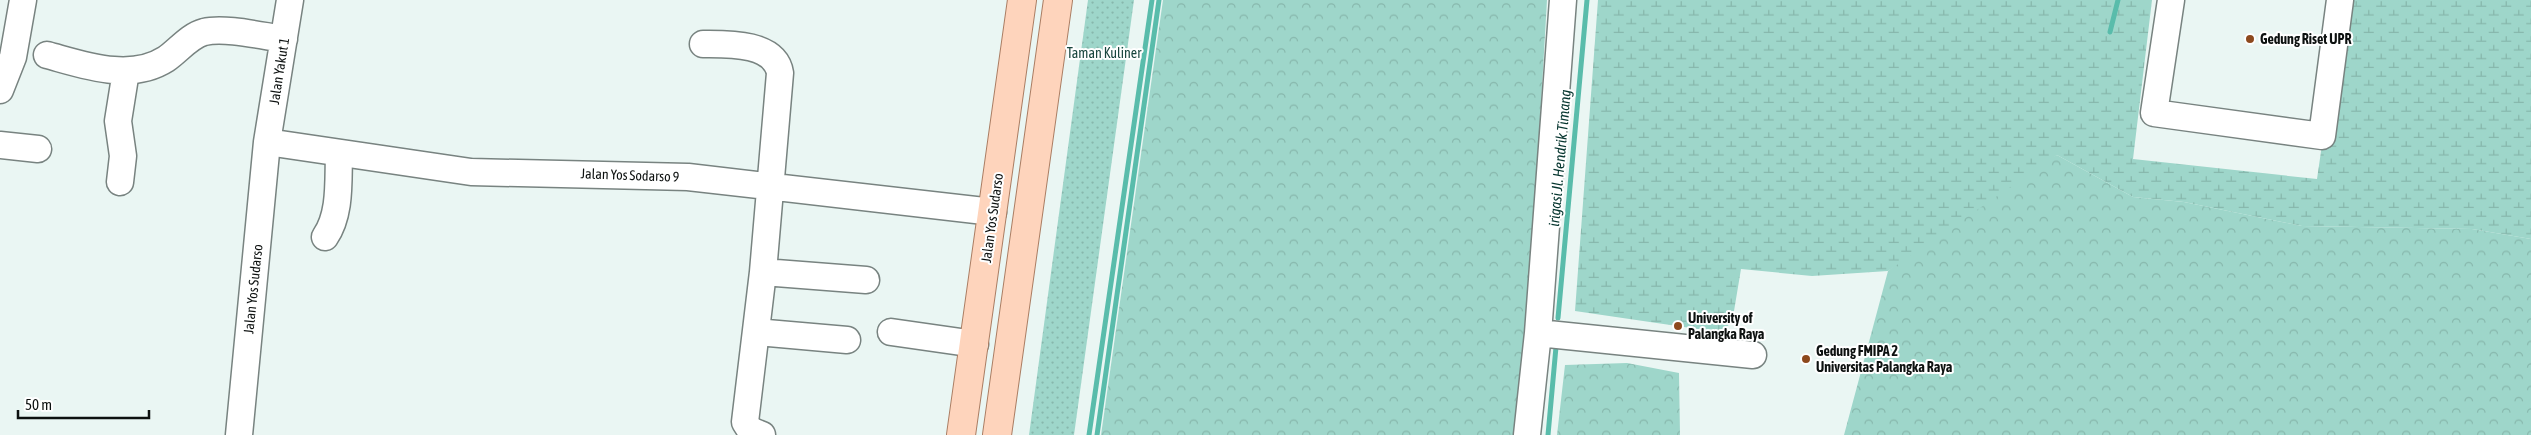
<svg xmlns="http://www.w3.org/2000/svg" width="2531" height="435" font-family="'Asap Condensed',sans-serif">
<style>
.grass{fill:url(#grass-dots)}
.forest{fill:url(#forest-crowns)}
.wetland{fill:url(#wetland-marsh)}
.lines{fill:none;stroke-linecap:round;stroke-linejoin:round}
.stream{stroke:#59bcab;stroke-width:5}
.minor-casing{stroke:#788380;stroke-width:29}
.major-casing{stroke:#aa7d63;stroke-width:30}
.minor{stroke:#fff;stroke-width:26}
.major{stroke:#fed4bc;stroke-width:28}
.poi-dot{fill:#8d491d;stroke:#fff;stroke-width:2}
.labels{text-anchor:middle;stroke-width:4;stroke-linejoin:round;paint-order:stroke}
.poi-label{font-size:14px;font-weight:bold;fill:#0d1110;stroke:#fff;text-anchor:start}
.park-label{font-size:14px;fill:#18453d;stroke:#fff}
.street-label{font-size:14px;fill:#0d1110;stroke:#fff}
.water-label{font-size:15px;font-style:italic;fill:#05352e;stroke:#fff}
</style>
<defs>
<pattern id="grass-dots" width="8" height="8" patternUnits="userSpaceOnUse" patternTransform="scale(1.25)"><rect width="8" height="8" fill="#9ed6ca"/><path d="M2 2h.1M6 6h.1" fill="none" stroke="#87b7ac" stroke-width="1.8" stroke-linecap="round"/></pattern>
<pattern id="forest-crowns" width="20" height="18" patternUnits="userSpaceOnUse" patternTransform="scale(1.25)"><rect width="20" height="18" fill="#9ed6ca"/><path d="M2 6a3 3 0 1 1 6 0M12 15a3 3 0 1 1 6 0" fill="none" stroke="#87b7ac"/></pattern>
<pattern id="wetland-marsh" width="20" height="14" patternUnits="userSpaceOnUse" patternTransform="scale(1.25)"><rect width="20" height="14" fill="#9ed6ca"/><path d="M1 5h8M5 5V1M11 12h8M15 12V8" fill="none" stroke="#87b7ac"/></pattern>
</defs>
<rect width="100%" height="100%" fill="#eaf6f3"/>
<!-- grass -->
<path class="grass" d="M 1088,0 L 1134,0 L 1074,435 L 1029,435 Z"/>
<!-- forest -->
<path class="forest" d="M 1163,0 L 1547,0 L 1529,313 L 1516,435 L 1101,435 Z
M 2057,155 L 2133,197 L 2184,202 L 2302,226 L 2472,229 L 2531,239 L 2531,435 L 1844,435 L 1888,271 L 1983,189 Z
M 1627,363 L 1679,373 L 1680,435 L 1557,435 L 1565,365 Z"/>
<!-- wetland -->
<path class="wetland" d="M 1598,0 L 2152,0 L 2133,159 L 2317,179 L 2343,0 L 2531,0 L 2531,239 L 2472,229 L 2302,226 L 2184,202 L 2133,197 L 2057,155 L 1888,271 L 1812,276 L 1741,269 L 1732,323 L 1718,332 L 1575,311 Z"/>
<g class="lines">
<!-- stream -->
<path class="stream" d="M 2110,32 L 2118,0
M 1558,318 L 1587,0
M 1089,435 L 1152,0
M 1097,435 L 1159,0
M 1548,435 L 1556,347"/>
<defs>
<path id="minor" d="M 2171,0 L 2154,113 L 2322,136 L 2340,0
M 703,44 C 726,44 775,42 780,73 L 763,272 L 745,422 L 750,430 L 762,435
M 47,55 C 84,65 130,82 166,59 C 178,51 189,36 204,32 C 225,27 262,36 284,39
M 0,90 L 13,57 L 23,0
M 267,142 L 471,172 L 688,177 L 993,212
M 0,145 L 38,149
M 120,182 L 123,156 L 118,121 L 126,71
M 325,237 C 341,214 338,181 339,154
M 763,272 L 866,280
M 757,332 L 847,340
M 891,332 L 975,344
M 1538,333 L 1753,355
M 239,435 L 267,142 L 290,0
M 1527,435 L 1538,333 L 1563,0"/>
<path id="major" d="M 961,435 L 1022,0
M 997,435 L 1058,0"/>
</defs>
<!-- minor casing -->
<use href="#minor" class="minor-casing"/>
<!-- major casing -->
<use href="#major" class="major-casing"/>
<!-- minor -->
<use href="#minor" class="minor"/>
<!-- major -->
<use href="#major" class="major"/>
</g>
<!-- markers -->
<g class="poi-dot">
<circle cx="2250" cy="39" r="5"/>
<circle cx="1678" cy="326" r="5"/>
<circle cx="1806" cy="359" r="5"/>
</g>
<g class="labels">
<!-- poi labels -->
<g class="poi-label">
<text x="2260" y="44">Gedung Riset UPR</text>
<text x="1688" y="323">University of<tspan x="1688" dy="16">Palangka Raya</tspan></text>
<text x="1816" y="356">Gedung FMIPA 2<tspan x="1816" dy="16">Universitas Palangka Raya</tspan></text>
</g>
<!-- park labels -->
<g class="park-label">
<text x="1104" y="58">Taman Kuliner</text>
</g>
<!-- street labels -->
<g class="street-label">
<text transform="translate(279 71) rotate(-81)" y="5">Jalan Yakut 1</text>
<text transform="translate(630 175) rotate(2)" y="5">Jalan Yos Sodarso 9</text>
<text transform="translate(992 218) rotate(-82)" y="5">Jalan Yos Sudarso</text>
<text transform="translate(253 289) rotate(-84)" y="5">Jalan Yos Sudarso</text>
</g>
<!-- water labels -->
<g class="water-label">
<text transform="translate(1560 158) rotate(-85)" y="5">irigasi Jl. Hendrik Timang</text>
</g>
</g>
<!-- scale -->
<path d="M18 410v8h131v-8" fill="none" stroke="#0d1110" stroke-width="2.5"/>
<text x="25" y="410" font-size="15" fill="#0d1110" stroke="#ffffff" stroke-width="4" paint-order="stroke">50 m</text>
</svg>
